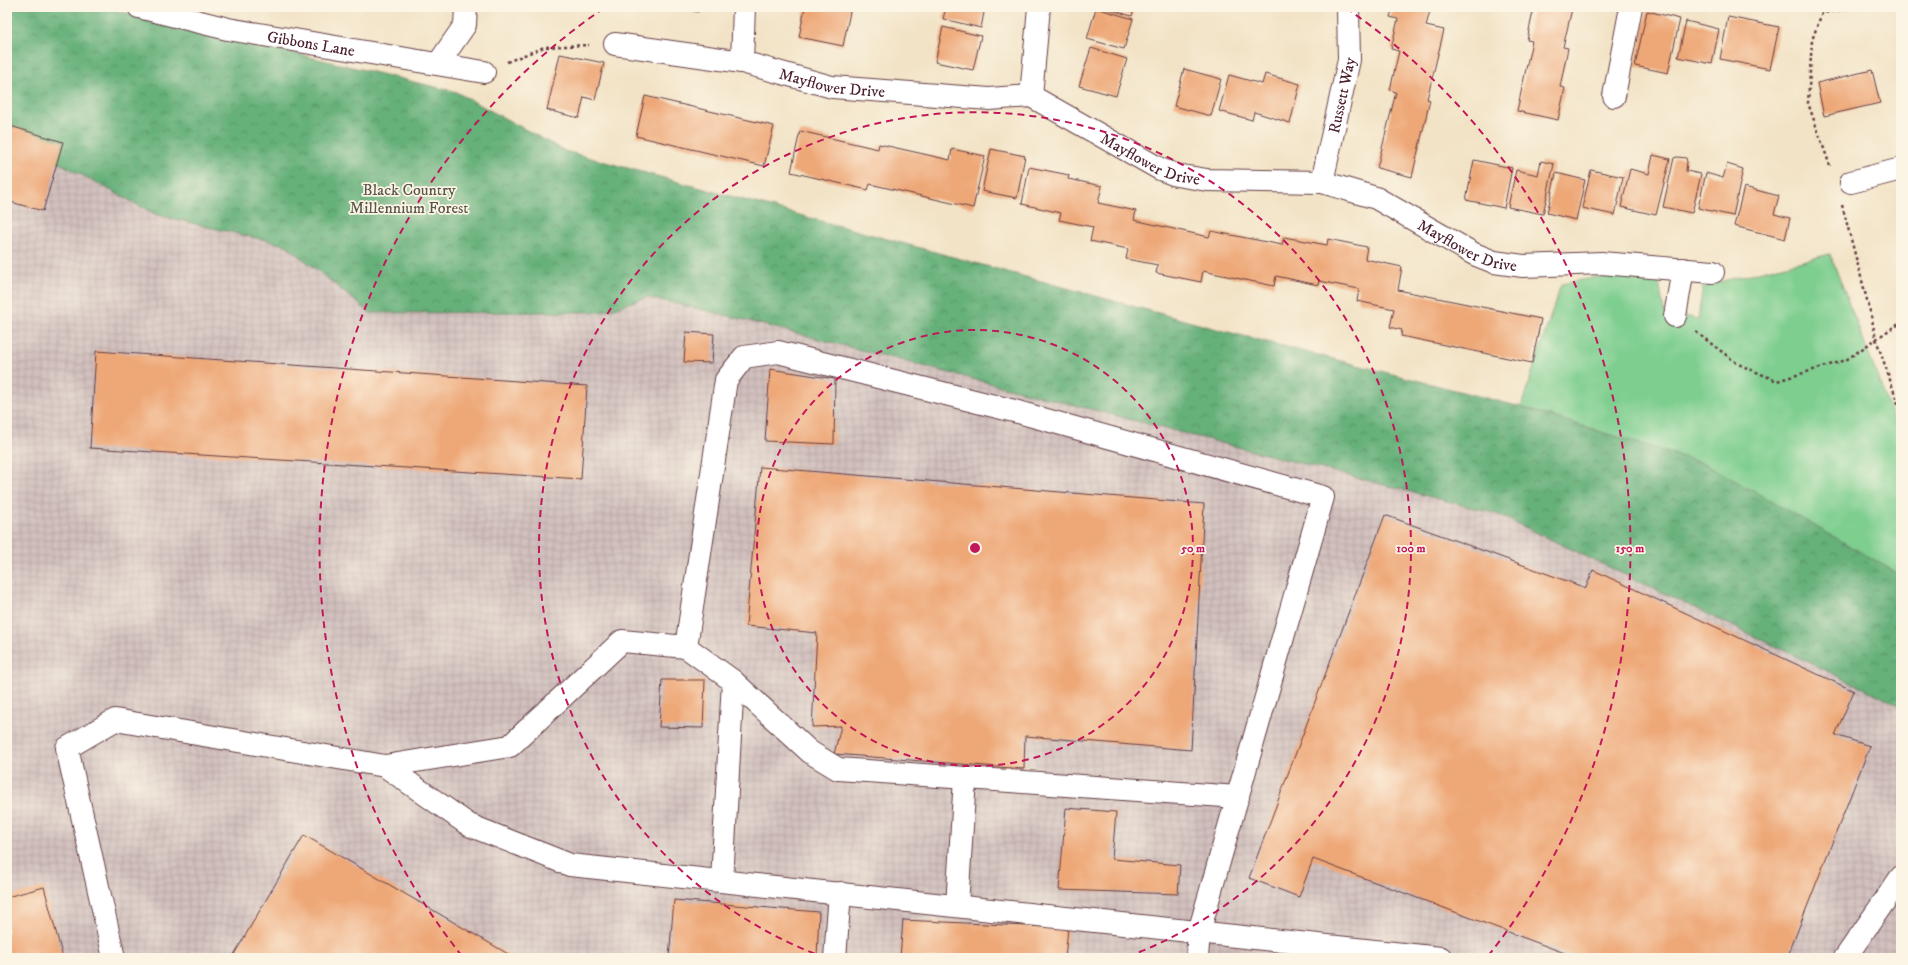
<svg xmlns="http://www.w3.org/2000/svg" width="1908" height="965" font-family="'IM FELL DW Pica',serif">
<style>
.industrial{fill:url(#industrial-grid)}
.forest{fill:url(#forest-crowns);stroke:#586852}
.park{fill:#7dce8f;stroke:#64765d}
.building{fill:#eea878}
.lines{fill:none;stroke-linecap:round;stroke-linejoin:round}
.minor-casing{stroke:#633c42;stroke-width:24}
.path{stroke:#633c42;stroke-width:2.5;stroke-dasharray:3 3;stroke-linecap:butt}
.minor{stroke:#fff;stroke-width:22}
.ring{fill:none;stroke:#c2185b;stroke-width:2;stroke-dasharray:7 5}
.labels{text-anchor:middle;stroke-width:3.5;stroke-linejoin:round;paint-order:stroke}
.street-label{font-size:16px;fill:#4a1f2b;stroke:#fcf5e5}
.park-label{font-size:16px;fill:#595449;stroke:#fcf5e5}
.centre{fill:#c2185b;stroke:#fcf5e5;stroke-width:2}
.ring-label{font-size:12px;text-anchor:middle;font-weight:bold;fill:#c2185b;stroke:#fcf5e5;stroke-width:3.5;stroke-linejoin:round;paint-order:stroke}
</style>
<defs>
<pattern id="industrial-grid" width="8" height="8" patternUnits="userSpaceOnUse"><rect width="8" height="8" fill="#d1c0bd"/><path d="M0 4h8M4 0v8" fill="none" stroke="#b5a5a3"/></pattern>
<pattern id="forest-crowns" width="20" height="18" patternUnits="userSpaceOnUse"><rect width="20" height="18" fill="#66b17a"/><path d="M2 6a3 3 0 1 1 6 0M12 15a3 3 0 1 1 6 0" fill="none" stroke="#568f64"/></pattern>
</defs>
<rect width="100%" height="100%" fill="#fcf5e5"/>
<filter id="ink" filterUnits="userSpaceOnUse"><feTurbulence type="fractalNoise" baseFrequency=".025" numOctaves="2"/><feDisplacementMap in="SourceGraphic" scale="8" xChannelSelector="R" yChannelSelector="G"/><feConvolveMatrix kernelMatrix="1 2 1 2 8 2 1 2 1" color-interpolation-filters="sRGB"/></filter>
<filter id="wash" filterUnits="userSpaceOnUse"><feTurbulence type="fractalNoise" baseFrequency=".012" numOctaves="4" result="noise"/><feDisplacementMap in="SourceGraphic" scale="16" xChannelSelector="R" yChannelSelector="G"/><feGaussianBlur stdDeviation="0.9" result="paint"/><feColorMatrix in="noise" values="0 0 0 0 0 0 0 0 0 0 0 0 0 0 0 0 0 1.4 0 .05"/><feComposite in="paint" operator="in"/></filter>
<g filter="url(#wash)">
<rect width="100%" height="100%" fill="#f2e3c6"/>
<!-- industrial -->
<path class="industrial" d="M 7,125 L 647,297 L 729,316 L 1497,514 L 1901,706 L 1901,958 L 7,958 Z"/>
<!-- forest -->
<path class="forest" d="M 7,7 L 102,7 L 456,92 L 565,151 L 1224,331 L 1521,407 L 1706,464 L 1901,575 L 1901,706 L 1497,514 L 729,316 L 647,297 L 602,312 L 370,313 L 286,245 L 157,215 L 7,135 Z"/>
<!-- park -->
<path class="park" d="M 1830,254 L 1901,438 L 1901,575 L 1706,464 L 1521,407 L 1561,284 L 1608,275 L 1640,274 L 1659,282 L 1664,312 L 1698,319 L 1703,286 Z"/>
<g id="blocks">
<!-- building -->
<path class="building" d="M 678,7 L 699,7 L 698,12 Z
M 805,7 L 851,7 L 843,46 L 799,37 Z
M 946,7 L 985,7 L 981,28 L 943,19 Z
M 1101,7 L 1135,7 L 1132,16 Z
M 1393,7 L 1431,7 L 1426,26 L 1444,30 L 1427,99 L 1430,100 L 1412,177 L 1377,168 L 1396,92 L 1390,90 L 1399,51 L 1391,49 L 1398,19 L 1390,17 Z
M 1534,7 L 1576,7 L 1576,10 L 1572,9 L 1563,47 L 1568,48 L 1560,87 L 1565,88 L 1558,120 L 1517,111 L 1532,41 L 1527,40 Z
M 1096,8 L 1133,19 L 1124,49 L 1087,39 Z
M 1647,11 L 1680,19 L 1668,73 L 1635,66 Z
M 1728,17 L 1779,27 L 1770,69 L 1720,59 Z
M 1686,21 L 1719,29 L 1712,64 L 1678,57 Z
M 943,27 L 981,36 L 973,70 L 935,62 Z
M 1091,48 L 1127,59 L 1116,96 L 1079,86 Z
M 560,54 L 604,63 L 595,100 L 584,97 L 579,118 L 547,110 Z
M 1184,69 L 1221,79 L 1211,116 L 1174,106 Z
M 1872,70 L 1880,103 L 1824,116 L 1817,83 Z
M 1265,74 L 1300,84 L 1290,123 L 1254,112 L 1252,120 L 1219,111 L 1229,75 L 1262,84 Z
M 645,96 L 774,126 L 764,166 L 636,136 Z
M 7,125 L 63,142 L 43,211 L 7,201 Z
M 800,131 L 878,149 L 879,144 L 950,160 L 952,149 L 985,156 L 973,208 L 870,184 L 868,190 L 791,172 Z
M 991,149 L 1025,156 L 1017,198 L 982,191 Z
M 1653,155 L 1670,159 L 1656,215 L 1621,207 L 1630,169 L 1649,174 Z
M 1677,157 L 1686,158 L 1687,162 L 1686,171 L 1701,174 L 1692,213 L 1663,207 L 1674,158 Z
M 1474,160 L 1512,168 L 1504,208 L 1466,200 Z
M 1541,161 L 1554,164 L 1543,214 L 1508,207 L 1516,170 L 1538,175 Z
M 1727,164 L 1743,169 L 1733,216 L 1698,208 L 1706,173 L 1723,178 Z
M 1029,167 L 1069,175 L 1068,179 L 1102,186 L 1098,203 L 1136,211 L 1134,220 L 1209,237 L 1211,231 L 1282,245 L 1284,237 L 1327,245 L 1328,239 L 1367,247 L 1365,259 L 1402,267 L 1398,290 L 1541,319 L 1532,363 L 1401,336 L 1402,330 L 1390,327 L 1394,309 L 1357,301 L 1359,289 L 1319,281 L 1318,285 L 1276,276 L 1274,286 L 1203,271 L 1201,282 L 1156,273 L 1158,265 L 1126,259 L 1128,249 L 1090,241 L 1093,227 L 1059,220 L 1061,213 L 1022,204 Z
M 1591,170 L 1623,177 L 1615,215 L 1582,208 Z
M 1556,173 L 1585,180 L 1576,220 L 1547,213 Z
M 1744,187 L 1779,196 L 1774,214 L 1790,218 L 1785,239 L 1734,226 Z
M 686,332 L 714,334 L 712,363 L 684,362 Z
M 96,351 L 587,386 L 581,479 L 90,448 Z
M 770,369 L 835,379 L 834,444 L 765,441 Z
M 760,467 L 1204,504 L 1191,750 L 1025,736 L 1024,769 L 834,754 L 841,726 L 812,727 L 817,633 L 746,626 Z
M 1385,515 L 1586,588 L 1593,570 L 1854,691 L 1835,735 L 1870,746 L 1787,958 L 1578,958 L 1313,859 L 1299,897 L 1249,878 Z
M 662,680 L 705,680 L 703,728 L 659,727 Z
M 1066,808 L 1116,812 L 1112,859 L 1180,865 L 1178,894 L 1059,890 Z
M 304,835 L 515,958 L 232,958 Z
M 44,887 L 63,958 L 7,958 L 7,897 Z
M 674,900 L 819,912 L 817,958 L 669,958 Z
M 903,920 L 1068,928 L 1065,958 L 900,958 Z"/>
</g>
</g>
<g filter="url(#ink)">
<use href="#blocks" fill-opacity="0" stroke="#633c42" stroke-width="1"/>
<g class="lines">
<defs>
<g id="minor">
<path id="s1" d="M 139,7 L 228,29 L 484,72"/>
<path id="s2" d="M 615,44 L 742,62 L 832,87 L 989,99 L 1031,96 L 1160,169 L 1176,175 L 1207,180 L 1322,182 L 1376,198 L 1474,254 L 1494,262 L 1523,266 L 1601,263 L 1713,272"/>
<path d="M 742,62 L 744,7"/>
<path d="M 438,64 L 465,25 L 466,7"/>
<path d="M 1031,96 L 1039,7"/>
<path d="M 1614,96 L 1631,7"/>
<path id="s3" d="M 1322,182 L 1349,60 L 1348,7"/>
<path d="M 1851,182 L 1901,169"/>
<path d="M 1675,316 L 1683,269"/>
<path d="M 686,647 L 733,681 L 810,752 L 838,769 L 1238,797"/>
<path d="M 385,766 L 469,825 L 570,865 L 1441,958"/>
<path d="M 722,881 L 733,681"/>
<path d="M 957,906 L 965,778"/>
<path d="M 114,958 L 67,748 L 115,720 L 385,766 L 510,746 L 622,641 L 686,647 L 726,380 L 744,357 L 778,352 L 1018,412 L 1323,497 L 1199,932 L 1197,958"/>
<path d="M 835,958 L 840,893"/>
<path d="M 1845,958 L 1901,877"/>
</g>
</defs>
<!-- minor casing -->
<use href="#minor" class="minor-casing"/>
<!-- path -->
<path class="path" d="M 1822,7 L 1822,13
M 507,62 L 544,47 L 589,45
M 1830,166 L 1808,103 L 1812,40 L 1822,13 L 1862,7
M 1842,205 L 1871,315 L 1876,339 L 1901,412
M 1696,332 L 1738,364 L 1777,381 L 1846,360 L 1895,326 L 1901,324"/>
<!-- minor -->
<use href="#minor" class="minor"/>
</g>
</g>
<!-- distance rings -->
<g class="ring">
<circle cx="975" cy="548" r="218"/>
<path d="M826 958A436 436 0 1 1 1124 958"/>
<path d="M462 956A655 655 0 0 1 604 8M1346 8A655 655 0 0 1 1488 956"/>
</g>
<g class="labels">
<!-- street labels -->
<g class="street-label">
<text dy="6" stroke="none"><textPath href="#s1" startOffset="176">Gibbons Lane</textPath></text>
<text dy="6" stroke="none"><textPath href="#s2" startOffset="221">Mayflower Drive</textPath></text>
<text dy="6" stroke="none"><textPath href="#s3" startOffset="89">Russett Way</textPath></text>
<text dy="6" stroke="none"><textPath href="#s2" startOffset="557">Mayflower Drive</textPath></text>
<text dy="6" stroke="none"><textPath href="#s2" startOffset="893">Mayflower Drive</textPath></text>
</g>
<!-- park labels -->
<g class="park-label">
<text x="409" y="195">Black Country<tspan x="409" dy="18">Millennium Forest</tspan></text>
</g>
</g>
<circle cx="975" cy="548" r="6" class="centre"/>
<g class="ring-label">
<text x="1193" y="552">50 m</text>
<text x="1411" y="552">100 m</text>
<text x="1630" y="552">150 m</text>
</g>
<!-- margin -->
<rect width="1908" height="965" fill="none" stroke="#fcf5e5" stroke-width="24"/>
</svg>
